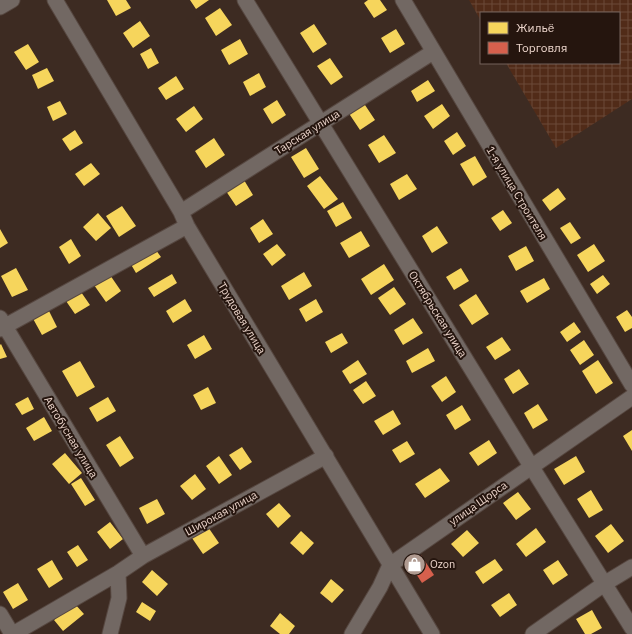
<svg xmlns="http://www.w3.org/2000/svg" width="632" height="634" font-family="'IBM Plex Sans',sans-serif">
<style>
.industrial{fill:url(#industrial-grid)}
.homes{fill:#f6d55c}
.shops{fill:#d6604d}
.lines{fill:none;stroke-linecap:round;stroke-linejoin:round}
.minor-casing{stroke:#564740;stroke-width:17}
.minor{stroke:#726863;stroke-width:15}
.labels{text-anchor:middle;stroke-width:4;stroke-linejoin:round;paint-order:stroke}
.street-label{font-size:11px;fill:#ecd5cb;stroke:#25150e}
.poi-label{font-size:11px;fill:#ecd5cb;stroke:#25150e;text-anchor:start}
</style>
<defs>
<pattern id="industrial-grid" width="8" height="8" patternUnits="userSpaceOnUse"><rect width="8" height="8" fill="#512b18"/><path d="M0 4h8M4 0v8" fill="none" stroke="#6a4938"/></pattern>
</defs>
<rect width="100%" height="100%" fill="#3d2b22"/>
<!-- industrial -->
<path class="industrial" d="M 469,0 L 632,0 L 632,99 L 556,148 L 506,63 L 619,63 L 619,13 L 481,13 L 481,21 Z"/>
<!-- homes -->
<path class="homes" d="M 107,0 L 126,0 L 131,8 L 116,16 Z
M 190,0 L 209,0 L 196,9 Z
M 368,0 L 380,0 L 387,10 L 374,18 L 364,3 Z
M 220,8 L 232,25 L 216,36 L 205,18 Z
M 140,21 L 150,36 L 133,48 L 123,33 Z
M 314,24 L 327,44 L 313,53 L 300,33 Z
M 396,29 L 405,44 L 390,53 L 381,38 Z
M 240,39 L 248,54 L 229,65 L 221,50 Z
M 28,44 L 39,62 L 26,70 L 14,52 Z
M 151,48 L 159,63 L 148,69 L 140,54 Z
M 330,58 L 343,77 L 331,85 L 317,66 Z
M 47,68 L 54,81 L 38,89 L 32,75 Z
M 259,73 L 266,87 L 250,96 L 243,82 Z
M 176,76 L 184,89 L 166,100 L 158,88 Z
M 428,80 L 435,91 L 417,102 L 411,91 Z
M 277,100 L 286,115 L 272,124 L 263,109 Z
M 60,101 L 67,114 L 53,121 L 47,107 Z
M 363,102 L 375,120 L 360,130 L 348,112 Z
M 442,104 L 450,116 L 433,129 L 424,116 Z
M 194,106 L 203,119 L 186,132 L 176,119 Z
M 75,130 L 83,143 L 70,151 L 62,139 Z
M 457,132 L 466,146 L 453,155 L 444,141 Z
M 384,135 L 396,153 L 379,163 L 368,145 Z
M 214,138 L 225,155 L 206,168 L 195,151 Z
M 306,148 L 319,169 L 304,178 L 291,157 Z
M 475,156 L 487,177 L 473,186 L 460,164 Z
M 91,163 L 100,174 L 84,186 L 75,174 Z
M 407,174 L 417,189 L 399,200 L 390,184 Z
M 320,176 L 338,199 L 324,209 L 307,186 Z
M 244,180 L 253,195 L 236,206 L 226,191 Z
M 558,188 L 566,199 L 550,211 L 542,200 Z
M 343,202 L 352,218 L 336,227 L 327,211 Z
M 122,206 L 136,226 L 119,237 L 106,216 Z
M 503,210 L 512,223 L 500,231 L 491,218 Z
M 98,213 L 111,228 L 96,241 L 83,227 Z
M 263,219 L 273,234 L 259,243 L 250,228 Z
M 570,222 L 581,238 L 571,244 L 560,228 Z
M 437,226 L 448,243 L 432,253 L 422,236 Z
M 0,229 L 8,243 L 0,248 Z
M 361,231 L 370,246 L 349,258 L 340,243 Z
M 71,239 L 81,256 L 69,264 L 59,247 Z
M 277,244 L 286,255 L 272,266 L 263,254 Z
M 594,244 L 605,261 L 588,272 L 577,255 Z
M 153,246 L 161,257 L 136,273 L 129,261 Z
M 526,246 L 534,261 L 516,271 L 508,256 Z
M 384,264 L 394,280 L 371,295 L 361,279 Z
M 16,268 L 28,290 L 12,297 L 1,276 Z
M 461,268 L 469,281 L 454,290 L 446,277 Z
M 304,272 L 312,286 L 289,300 L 281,286 Z
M 172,274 L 177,283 L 154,297 L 148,288 Z
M 110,275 L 121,291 L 106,302 L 94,285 Z
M 603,275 L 610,284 L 597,294 L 590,284 Z
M 544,278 L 550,289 L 527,303 L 520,291 Z
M 394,287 L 406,304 L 390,315 L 378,298 Z
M 81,292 L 90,305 L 75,314 L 66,301 Z
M 476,294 L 489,314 L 472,325 L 459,305 Z
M 185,299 L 192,311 L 173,323 L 166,311 Z
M 316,299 L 323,312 L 306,322 L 299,309 Z
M 47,307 L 57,327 L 42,335 L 31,315 Z
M 627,310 L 632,317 L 632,328 L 625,332 L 616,317 Z
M 413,318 L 423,333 L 403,345 L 394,330 Z
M 574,322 L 581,332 L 567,342 L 560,332 Z
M 342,333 L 348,343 L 331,353 L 325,342 Z
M 204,335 L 212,349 L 195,359 L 187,345 Z
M 502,337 L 511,350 L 495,360 L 486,347 Z
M 584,340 L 594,355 L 580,365 L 570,350 Z
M 1,344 L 7,357 L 0,359 L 0,345 Z
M 428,348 L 435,361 L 412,373 L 406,361 Z
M 358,360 L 367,374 L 350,384 L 342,371 Z
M 598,360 L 613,383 L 596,394 L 582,371 Z
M 80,361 L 95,387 L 77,397 L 62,371 Z
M 519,369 L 529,384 L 513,394 L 504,379 Z
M 446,376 L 456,392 L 442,402 L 431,386 Z
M 366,381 L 376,396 L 363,404 L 353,390 Z
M 208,387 L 216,403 L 201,410 L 193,395 Z
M 28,397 L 34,409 L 22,415 L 15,404 Z
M 108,397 L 116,411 L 97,422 L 89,408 Z
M 538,404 L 548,420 L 533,429 L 524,413 Z
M 462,405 L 471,420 L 455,430 L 446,415 Z
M 393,410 L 401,424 L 383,435 L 374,421 Z
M 44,417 L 52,431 L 34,441 L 26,428 Z
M 632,430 L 632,451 L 623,436 Z
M 120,436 L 134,458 L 120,467 L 106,445 Z
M 489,440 L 497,453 L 478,466 L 469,453 Z
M 407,441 L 415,454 L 400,463 L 392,450 Z
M 242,447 L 252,462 L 240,470 L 229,455 Z
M 65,453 L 82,473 L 69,484 L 52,464 Z
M 219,456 L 232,475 L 219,484 L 206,466 Z
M 576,456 L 585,472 L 564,485 L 554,469 Z
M 440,468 L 450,481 L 425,498 L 415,484 Z
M 195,474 L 206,489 L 192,500 L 180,486 Z
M 81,478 L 95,500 L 85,506 L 71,484 Z
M 591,490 L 603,510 L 589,518 L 577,499 Z
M 518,492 L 531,509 L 516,520 L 503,503 Z
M 157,499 L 165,514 L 147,524 L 139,508 Z
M 279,503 L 291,516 L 278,528 L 266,514 Z
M 110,522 L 123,539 L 110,549 L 97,532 Z
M 611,524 L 624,541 L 608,553 L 595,536 Z
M 208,527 L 219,543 L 203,554 L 192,538 Z
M 536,528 L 546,542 L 526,557 L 516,544 Z
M 467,530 L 479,543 L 463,557 L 451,544 Z
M 301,531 L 314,543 L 303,555 L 290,543 Z
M 78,545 L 88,560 L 77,567 L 67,552 Z
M 495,559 L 503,570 L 483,584 L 475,572 Z
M 52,560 L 63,579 L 49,588 L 37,569 Z
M 558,560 L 568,575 L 553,585 L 543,570 Z
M 152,570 L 168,584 L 157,596 L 142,582 Z
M 331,579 L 344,590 L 332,603 L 320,593 Z
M 18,583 L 28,600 L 13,609 L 3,592 Z
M 509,593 L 517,605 L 500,617 L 491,605 Z
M 142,602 L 156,611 L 150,621 L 136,612 Z
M 74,603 L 84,614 L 63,631 L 54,620 Z
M 592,610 L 602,628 L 591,634 L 585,634 L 576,619 Z
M 280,613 L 295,626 L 289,634 L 280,634 L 270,626 Z"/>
<!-- shops -->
<path class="shops" d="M 421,555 L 434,575 L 422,583 L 409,563 Z"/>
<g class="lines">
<defs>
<path id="minor" d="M 55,0 L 181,212 L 187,226 L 432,634
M 245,0 L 531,466 L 632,628
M 403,0 L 632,385
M 0,7 L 12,0
M 181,212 L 433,52
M 0,318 L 143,556
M 0,329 L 187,226
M 0,614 L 12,634
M 13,634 L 118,573 L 143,556 L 326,456
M 110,634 L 119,598 L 118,573
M 352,634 L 380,587 L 390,565 L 632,397
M 533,634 L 604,584 L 632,567"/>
</defs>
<!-- minor casing -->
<use href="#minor" class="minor-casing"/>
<!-- minor -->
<use href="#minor" class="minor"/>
</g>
<!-- icons -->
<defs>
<symbol id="shop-disc" viewBox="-11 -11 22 22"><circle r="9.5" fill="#af9a90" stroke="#25150e"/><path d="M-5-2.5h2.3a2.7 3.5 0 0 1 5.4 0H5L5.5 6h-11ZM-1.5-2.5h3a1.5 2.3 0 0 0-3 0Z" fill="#fff"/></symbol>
</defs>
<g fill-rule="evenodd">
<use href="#shop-disc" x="402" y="552" width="25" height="25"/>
</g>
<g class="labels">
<!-- street labels -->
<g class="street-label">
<text transform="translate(307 132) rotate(-32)" y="4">Тарская улица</text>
<text transform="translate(517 193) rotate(59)" y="4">1-я улица Строителя</text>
<text transform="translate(438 314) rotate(58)" y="4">Октябрьская улица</text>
<text transform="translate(242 318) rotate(59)" y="4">Трудовая улица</text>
<text transform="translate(71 437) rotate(59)" y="4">Автобусная улица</text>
<text transform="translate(478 503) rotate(-35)" y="4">улица Щорса</text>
<text transform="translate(221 513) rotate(-29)" y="4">Широкая улица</text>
</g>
<!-- poi labels -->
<g class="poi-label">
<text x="430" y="568">Ozon</text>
</g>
</g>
<!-- legend -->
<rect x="480" y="12" width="140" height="52" fill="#25150e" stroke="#75625a"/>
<rect x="488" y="22" width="20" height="12" fill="#f6d55c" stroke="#75625a"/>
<text x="516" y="32" font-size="12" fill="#ecd5cb">Жильё</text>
<rect x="488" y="42" width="20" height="12" fill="#d6604d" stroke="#75625a"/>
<text x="516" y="52" font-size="12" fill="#ecd5cb">Торговля</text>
</svg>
